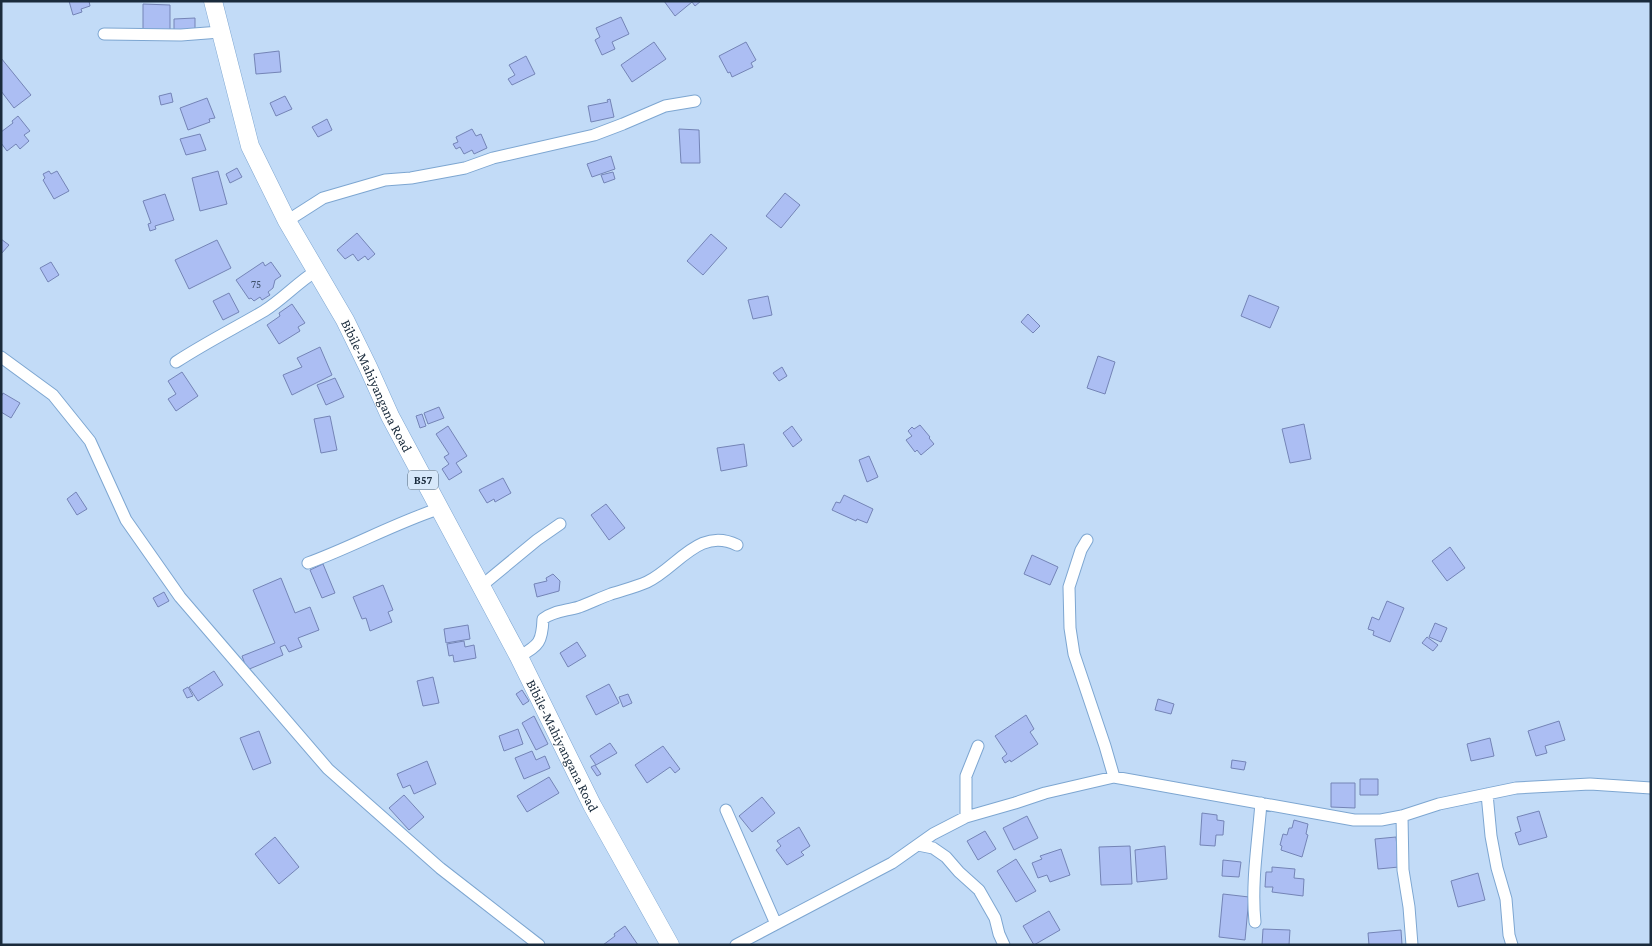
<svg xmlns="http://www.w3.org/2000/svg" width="1652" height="946" font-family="'Crimson Pro',serif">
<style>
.building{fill:#acbef3;stroke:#7484b6}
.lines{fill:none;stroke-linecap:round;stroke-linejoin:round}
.street-casing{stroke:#7da6d1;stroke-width:13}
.primary-casing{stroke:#7da6d1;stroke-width:19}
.street{stroke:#fff;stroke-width:11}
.primary{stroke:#fff;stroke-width:18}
.labels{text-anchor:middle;stroke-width:5;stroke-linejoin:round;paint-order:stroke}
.number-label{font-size:11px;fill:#3e506a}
.shield{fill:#d7e8fa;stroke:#536475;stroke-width:1}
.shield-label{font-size:12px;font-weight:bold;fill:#1a2b3c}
.street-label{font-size:14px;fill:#1a2b3c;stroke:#d7e8fa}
</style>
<rect width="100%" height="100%" fill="#c2dbf7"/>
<!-- building -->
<path class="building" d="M 69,1 L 89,1 L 90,6 L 81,9 L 82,12 L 73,15 Z
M 664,1 L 701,1 L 695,6 L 692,2 L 675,16 Z
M 143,4 L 170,5 L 170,31 L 143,30 Z
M 621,17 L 629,34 L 612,42 L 615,49 L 602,55 L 595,40 L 600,37 L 596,28 Z
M 195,18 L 195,32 L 174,33 L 174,19 Z
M 654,42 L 666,59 L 632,82 L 621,65 Z
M 746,42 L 756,60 L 751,63 L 753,67 L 732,77 L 730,72 L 728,73 L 719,56 Z
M 279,51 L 281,72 L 256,74 L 254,54 Z
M 526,56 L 535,74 L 512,85 L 508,79 L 515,75 L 509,65 Z
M 1,58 L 31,95 L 14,108 L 1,91 Z
M 171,93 L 173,102 L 161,105 L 159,96 Z
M 285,96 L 292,109 L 276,116 L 270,103 Z
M 207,98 L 215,118 L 209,119 L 210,122 L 188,130 L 180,108 Z
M 610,99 L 614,117 L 591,122 L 588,106 L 608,102 L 607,100 Z
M 18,116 L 30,131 L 24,135 L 29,141 L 20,149 L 16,144 L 7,151 L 1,143 L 1,132 L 13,123 L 12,121 Z
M 327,119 L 332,130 L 318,137 L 312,127 Z
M 472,129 L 476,136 L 481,134 L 487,148 L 474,154 L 472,150 L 464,154 L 460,147 L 456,149 L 453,144 L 458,142 L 456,137 Z
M 679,129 L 699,130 L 700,163 L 681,163 Z
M 200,134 L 206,150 L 186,155 L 180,139 Z
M 611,156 L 615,169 L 592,177 L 587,164 Z
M 237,168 L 242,177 L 230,183 L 226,174 Z
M 49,171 L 51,174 L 57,171 L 69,191 L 54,199 L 43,180 L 45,178 L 43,174 Z
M 218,171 L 227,204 L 200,211 L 192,178 Z
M 613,172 L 615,179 L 604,183 L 601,175 Z
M 785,193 L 800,205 L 781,228 L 766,216 Z
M 165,194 L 174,220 L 155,226 L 156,229 L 150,231 L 148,224 L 151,223 L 143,201 Z
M 357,233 L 375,254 L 368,260 L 365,256 L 358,261 L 353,254 L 345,259 L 337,250 Z
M 711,234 L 727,248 L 703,275 L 687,261 Z
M 1,239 L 9,245 L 1,254 Z
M 217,240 L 231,268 L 189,289 L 175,260 Z
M 51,262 L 59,275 L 48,282 L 40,268 Z
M 263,262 L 265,266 L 271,262 L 281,276 L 275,280 L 273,288 L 268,292 L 270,295 L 262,300 L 260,297 L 254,301 L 251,298 L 249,299 L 236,280 Z
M 229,293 L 239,312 L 223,320 L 213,301 Z
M 1249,295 L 1279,307 L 1270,328 L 1241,316 Z
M 768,296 L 772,315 L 753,319 L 748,300 Z
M 292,304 L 305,323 L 298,327 L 300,331 L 279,344 L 267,325 L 280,316 L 279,313 Z
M 1028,314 L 1040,326 L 1033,333 L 1021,322 Z
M 320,347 L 332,375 L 292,395 L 283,375 L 302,367 L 297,358 Z
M 1098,356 L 1115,362 L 1105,394 L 1087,388 Z
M 782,367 L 787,376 L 779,381 L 773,373 Z
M 182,372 L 198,396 L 176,411 L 168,399 L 176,394 L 168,381 Z
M 335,378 L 344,397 L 326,405 L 317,385 Z
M 3,393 L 20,403 L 11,418 L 1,412 L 1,397 Z
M 439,407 L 444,418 L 428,424 L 424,413 Z
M 422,414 L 426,426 L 420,428 L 416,416 Z
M 330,416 L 337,450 L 321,453 L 314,419 Z
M 1304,424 L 1311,459 L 1290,463 L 1282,429 Z
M 920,425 L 930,437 L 929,438 L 934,444 L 921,455 L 917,450 L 915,452 L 906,440 L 912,436 L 908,431 L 912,427 L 914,429 Z
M 448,426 L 467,456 L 456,463 L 462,472 L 449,480 L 442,469 L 449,464 L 444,457 L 449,454 L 436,434 Z
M 792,426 L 802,440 L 793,447 L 783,433 Z
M 744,444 L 747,466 L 721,471 L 717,448 Z
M 869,456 L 878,477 L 867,482 L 859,460 Z
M 503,478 L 511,493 L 495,502 L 494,499 L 487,503 L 479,490 Z
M 76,492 L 87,509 L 77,515 L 67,499 Z
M 844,495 L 873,509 L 867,523 L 857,519 L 856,521 L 832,510 L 836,502 L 840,503 Z
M 606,504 L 625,528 L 609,540 L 591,515 Z
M 1450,547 L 1465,568 L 1447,581 L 1432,561 Z
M 1032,555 L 1058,567 L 1050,585 L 1024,574 Z
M 323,564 L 335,593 L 322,598 L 310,570 Z
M 553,574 L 560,581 L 559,591 L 537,597 L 534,584 L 547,581 L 546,578 Z
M 281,578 L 295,613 L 310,607 L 319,630 L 298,638 L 302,647 L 289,652 L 285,645 L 280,647 L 283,655 L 247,670 L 242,656 L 275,643 L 253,590 Z
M 383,585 L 393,610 L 388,612 L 392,622 L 370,631 L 366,618 L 362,619 L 353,597 Z
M 164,592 L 169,601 L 158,607 L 153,598 Z
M 1387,601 L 1404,608 L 1390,642 L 1373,635 L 1374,631 L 1368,629 L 1372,617 L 1379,620 Z
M 1435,623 L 1447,628 L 1441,642 L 1429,637 Z
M 468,625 L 470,639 L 446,643 L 444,629 Z
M 1427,637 L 1438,645 L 1433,651 L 1422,643 Z
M 464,641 L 465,647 L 474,645 L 476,658 L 454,662 L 453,655 L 449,656 L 447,644 Z
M 577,642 L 586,656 L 568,667 L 560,653 Z
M 214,671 L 223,685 L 198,701 L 189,687 Z
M 433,677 L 439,703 L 423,706 L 417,681 Z
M 609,684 L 619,703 L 596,715 L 586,696 Z
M 188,687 L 193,696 L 187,698 L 183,690 Z
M 522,690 L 529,701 L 523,705 L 516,694 Z
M 628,694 L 632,703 L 623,707 L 619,697 Z
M 1158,699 L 1174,704 L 1171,714 L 1155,710 Z
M 1026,715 L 1034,729 L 1030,732 L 1038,744 L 1011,762 L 1010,760 L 1005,763 L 1002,758 L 1007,754 L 995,736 Z
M 534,716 L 548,744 L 536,750 L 522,723 Z
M 1559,721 L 1565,740 L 1545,746 L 1547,753 L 1536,756 L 1528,731 Z
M 518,729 L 523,744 L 504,751 L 499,736 Z
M 259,731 L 271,763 L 253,770 L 240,738 Z
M 1490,738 L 1494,756 L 1471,761 L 1467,744 Z
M 610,743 L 617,753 L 596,765 L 590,756 Z
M 663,746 L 680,769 L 675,773 L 670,767 L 647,783 L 635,765 Z
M 532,751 L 536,760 L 545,756 L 550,768 L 524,779 L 515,758 Z
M 1232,760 L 1246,762 L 1244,770 L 1231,768 Z
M 427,761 L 436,784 L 414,794 L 410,785 L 403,788 L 397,774 Z
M 595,765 L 601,774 L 597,776 L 591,767 Z
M 549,777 L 559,793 L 527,812 L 517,796 Z
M 1360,779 L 1378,779 L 1378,795 L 1360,795 Z
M 1331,783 L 1355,783 L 1355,808 L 1331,807 Z
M 404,795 L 424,817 L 409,830 L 389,808 Z
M 762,797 L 775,813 L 752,832 L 739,816 Z
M 1539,811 L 1547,837 L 1519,845 L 1515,833 L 1521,831 L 1517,817 Z
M 1202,813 L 1217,815 L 1217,820 L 1224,821 L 1223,835 L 1216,835 L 1215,846 L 1200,845 Z
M 1027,816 L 1038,838 L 1014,850 L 1003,828 Z
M 1294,820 L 1308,824 L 1306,834 L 1308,835 L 1302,857 L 1281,850 L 1282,846 L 1280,845 L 1283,834 L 1287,835 L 1289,828 L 1292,828 Z
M 799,827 L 810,846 L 801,852 L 804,855 L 787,865 L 776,850 L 781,846 L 777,841 Z
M 985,831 L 996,849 L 978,860 L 967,841 Z
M 275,837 L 299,867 L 279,884 L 255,854 Z
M 1396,837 L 1399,867 L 1378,869 L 1375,839 Z
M 1130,846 L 1132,884 L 1101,885 L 1099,847 Z
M 1165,846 L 1167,879 L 1137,882 L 1135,850 Z
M 1061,849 L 1070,875 L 1050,882 L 1047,875 L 1038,878 L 1032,863 L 1042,859 L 1040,856 Z
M 1016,859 L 1036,891 L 1016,902 L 997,871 Z
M 1223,860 L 1241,862 L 1239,877 L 1222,876 Z
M 1272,867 L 1295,869 L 1294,878 L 1304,879 L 1303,896 L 1272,892 L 1273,887 L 1265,887 L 1266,872 L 1272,872 Z
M 1478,873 L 1485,900 L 1458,907 L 1451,881 Z
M 1223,894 L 1249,897 L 1245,940 L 1219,937 Z
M 1049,911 L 1060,930 L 1034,945 L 1023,926 Z
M 625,926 L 638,945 L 603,945 L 615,936 L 614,934 Z
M 1263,929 L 1290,930 L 1289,945 L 1262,945 Z
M 1401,930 L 1402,945 L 1369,945 L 1368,933 Z"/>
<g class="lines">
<defs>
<path id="street" d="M 104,34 L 181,35 L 220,32
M 287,221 L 323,198 L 385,180 L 411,178 L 465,168 L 493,158 L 594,135 L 623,124 L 665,106 L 695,101
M 1,357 L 53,395 L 90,441 L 126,520 L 180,597 L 328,769 L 440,868 L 539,945
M 176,362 C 205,343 235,328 264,311 C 283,299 297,283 316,271
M 1087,540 L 1081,550 L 1069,587 L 1070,628 L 1074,654 L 1105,746 L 1114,777
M 308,563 C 352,547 393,524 438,509
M 480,587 L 537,540 L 560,524
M 519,657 C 538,645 542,644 543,619 C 553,611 566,611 579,607 C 590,603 600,598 611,594 C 623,590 636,587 647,582 C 677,568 699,526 737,545
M 1487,794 L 1491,836 L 1497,868 L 1506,899 L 1509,935 L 1512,945
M 726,810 L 776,924
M 1402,816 L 1403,870 L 1409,907 L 1412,945
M 966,817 L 966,776 L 978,746
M 918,845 L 933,848 L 946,857 L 959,872 L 979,890 L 995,918 L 999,934 L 1004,945
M 1255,922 C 1251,883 1258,842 1261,803
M 736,945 L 892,863 L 933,834 L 966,817 L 1015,803 L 1045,793 L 1114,777 L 1354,820 L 1381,820 L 1402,816 L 1439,804 L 1516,788 L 1590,784 L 1651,788"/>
<g id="primary">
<path id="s1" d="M 213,1 L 250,146 L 287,221 L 345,320 L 368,367 L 390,416 L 519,657 L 592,805 L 670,945"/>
</g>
</defs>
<!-- street casing -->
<use href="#street" class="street-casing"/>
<!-- primary casing -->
<use href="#primary" class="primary-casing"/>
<!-- street -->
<use href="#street" class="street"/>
<!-- primary -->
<use href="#primary" class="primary"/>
</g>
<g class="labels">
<!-- number labels -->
<g class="number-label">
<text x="256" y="288">75</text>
</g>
<!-- shield labels -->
<rect class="shield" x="408" y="470.5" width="30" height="19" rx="4"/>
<g class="shield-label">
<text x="423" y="484">B57</text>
</g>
<!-- street labels -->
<g class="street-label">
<text dy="5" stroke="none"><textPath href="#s1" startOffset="421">Bibile-Mahiyangana Road</textPath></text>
<text dy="5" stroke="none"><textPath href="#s1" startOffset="826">Bibile-Mahiyangana Road</textPath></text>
</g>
</g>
<!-- border -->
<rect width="1652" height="946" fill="none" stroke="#1a2b3c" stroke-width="5"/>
</svg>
